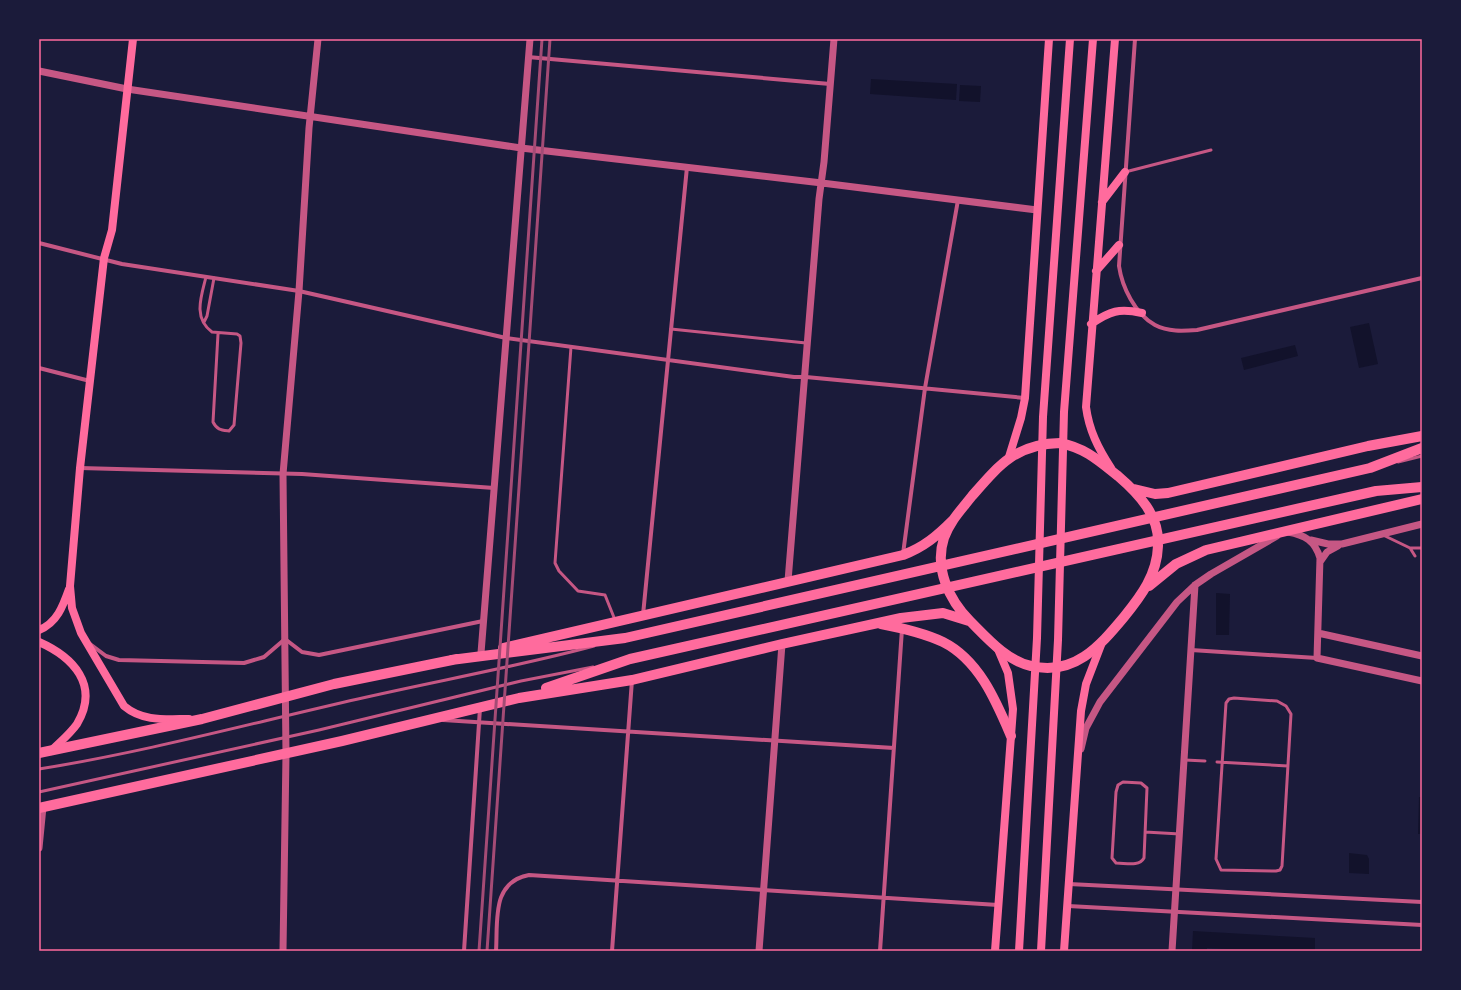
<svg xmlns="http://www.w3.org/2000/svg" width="1461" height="990" font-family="'Varela Round',sans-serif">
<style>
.water{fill:#12122b}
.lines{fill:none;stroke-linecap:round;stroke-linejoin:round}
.service{stroke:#c65784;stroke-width:3}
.minor{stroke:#c65784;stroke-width:4}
.tertiary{stroke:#c65784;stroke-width:7}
.secondary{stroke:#ff6b9d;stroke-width:8}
.primary{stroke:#ff6b9d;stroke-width:10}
.rail{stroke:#a44b75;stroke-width:3}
.neatline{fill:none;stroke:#ff6b9d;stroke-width:1.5}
</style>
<rect width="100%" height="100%" fill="#1b1b3a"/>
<!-- water -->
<path class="water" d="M 871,79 L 957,84 L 956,100 L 870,94 Z
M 960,85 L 981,86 L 980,102 L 959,101 Z
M 1369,323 L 1378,364 L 1359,368 L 1350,327 Z
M 1295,345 L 1298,356 L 1244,370 L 1241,358 Z
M 1216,593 L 1230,594 L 1229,635 L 1216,635 Z
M 1419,797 L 1422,797 L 1422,834 L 1418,834 Z
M 1349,853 L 1367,855 L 1369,859 L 1369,874 L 1349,873 Z
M 1193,931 L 1315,938 L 1315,951 L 1268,951 L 1207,948 L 1207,951 L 1192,951 Z"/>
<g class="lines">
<!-- service -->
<path class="service" d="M 1125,172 L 1211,150
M 206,277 C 201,297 193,318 212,332 L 237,334 L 240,336 L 241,343 L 234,425 L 229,431 C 221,430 217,430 213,422 L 218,334
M 204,322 L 207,316 L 214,278
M 671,329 L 806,343
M 571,347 L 555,563 L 559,571 L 578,591 L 605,595 L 615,620
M 1398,462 L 1422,456
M 1383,535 L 1410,548 L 1415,556
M 1410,548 L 1422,548
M 1234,698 L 1277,701 L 1286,706 L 1291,714 L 1282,866 L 1280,870 L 1276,871 L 1221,870 L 1216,859 L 1226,703 L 1229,699 Z
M 1185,760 L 1205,761
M 1217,762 L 1288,766
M 39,769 C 146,752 252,723 358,699 C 436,681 516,667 594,646
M 1123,782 L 1141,783 L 1147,788 L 1144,858 C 1139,867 1126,863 1116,863 L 1112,858 L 1116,792 L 1118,785 Z
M 39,792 L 319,730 L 521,681 L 593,667
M 1145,832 L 1180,834"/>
<!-- minor -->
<path class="minor" d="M 1135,39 L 1119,266 C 1122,287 1135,314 1155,325 C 1168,332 1183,331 1197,330 L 1422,278
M 528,57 L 830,84
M 39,243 L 122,264 L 299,291 L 506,338 L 794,377 L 806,377 L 1025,398
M 39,368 L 90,381
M 80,468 L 302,474 L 494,488
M 903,554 L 925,388 L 958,200
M 643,615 L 687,167
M 90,644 L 106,656 L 119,660 L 244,663 L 264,657 L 285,639 L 302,652 L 319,655 L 483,621
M 1191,650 L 1317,658
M 443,720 L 894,748
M 1069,884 L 1422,902
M 1068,906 L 1422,925
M 464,951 L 480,708
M 496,951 C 498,921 491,882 529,875 L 998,905
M 612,951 L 632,680
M 880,951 L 902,629"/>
<!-- tertiary -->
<path class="tertiary" d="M 39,71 L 127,89 L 521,148 L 822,183 L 1037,210
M 1288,532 C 1305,535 1315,541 1320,558 L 1317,658 L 1422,681
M 1311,540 L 1328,544 L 1342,544 L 1422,524
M 1320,562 L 1327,552 L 1338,546
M 788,581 L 819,199 L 824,162 L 834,39
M 1318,633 L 1422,656
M 481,653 L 530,39
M 1081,749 L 1086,728 L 1100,702 L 1177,602 L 1195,585 L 1211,574 L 1277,536
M 39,848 L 43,807
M 283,951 L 286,754 L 283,474 L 299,291 L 309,128 L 318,39
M 759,951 L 782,644
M 1172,951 L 1195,585"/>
<!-- secondary -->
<path class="secondary" d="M 133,39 L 112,230 L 104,258 L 80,468 L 70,586 L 72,608 L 81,633 L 124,706 C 143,722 166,719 189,719
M 1102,202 L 1125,172
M 1096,271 L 1119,245
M 1091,324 C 1110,311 1119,308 1142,313
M 1009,457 L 1021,418 L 1025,398 L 1049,39
M 1111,468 C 1098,448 1089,430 1086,407 L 1115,39
M 39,630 C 57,623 63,606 69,589
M 39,642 C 73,657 100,685 77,724 C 70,734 60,742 51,751
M 995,951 L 1013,709 L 1008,673 L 997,647
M 1019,951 L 1037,638 L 1043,417 L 1070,39
M 1041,951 L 1058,640 L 1064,412 L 1093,39
M 1064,951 L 1081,711 L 1086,684 L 1101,645"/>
<!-- primary -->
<path class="primary" d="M 1060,443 C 1085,448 1098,460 1118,476 C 1139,494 1160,516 1158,546 C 1157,575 1141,596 1124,617 C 1099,647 1074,676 1031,666 C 1007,661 987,638 970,621 C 949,600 934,568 944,538 C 950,521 961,510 972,496 C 999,465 1016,444 1060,443 Z
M 1134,489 L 1155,494 L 1168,493 L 1368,446 L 1422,436
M 1149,586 L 1176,564 L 1206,550 L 1422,499
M 881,624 C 902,628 924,633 943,642 C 979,660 996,701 1011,736
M 503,648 L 903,555 C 924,547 937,536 953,520
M 451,660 L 625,638 L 1370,468 L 1422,448
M 546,688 L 630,659 L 1376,491 L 1422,487
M 39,753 L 202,719 L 334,684 L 457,659
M 39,808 L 342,741 L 519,698 L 632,680 L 782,644 L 901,618 L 943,613 L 969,621"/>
<!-- rail -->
<path class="rail" d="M 479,951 L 542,39
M 487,951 L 550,39"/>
</g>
<!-- border -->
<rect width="1461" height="990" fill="none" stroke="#1b1b3a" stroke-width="80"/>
<rect x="40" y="40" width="1381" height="910" class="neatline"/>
</svg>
